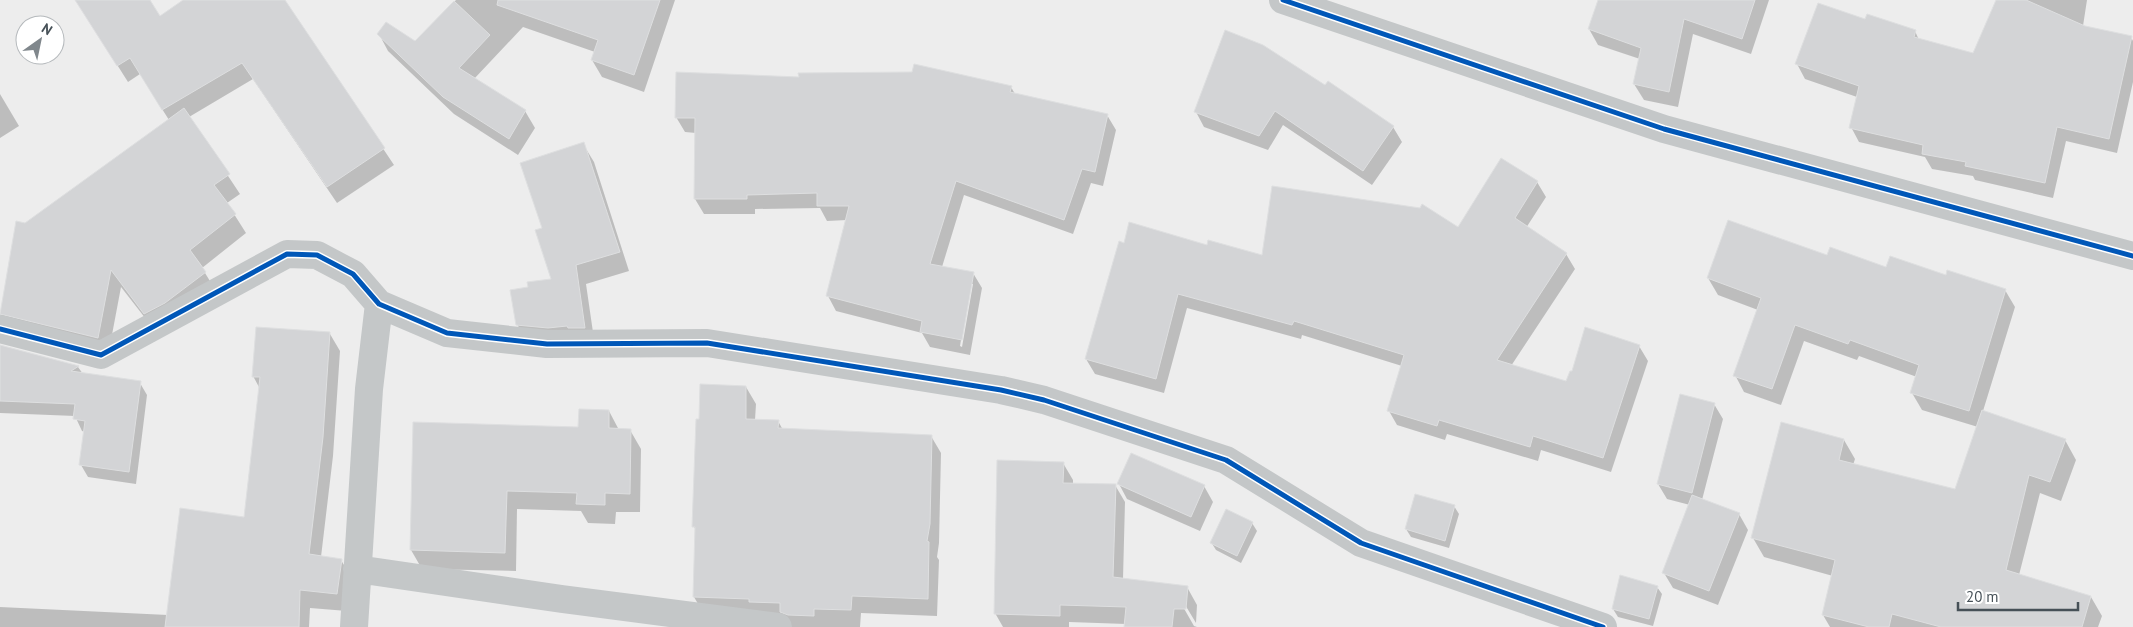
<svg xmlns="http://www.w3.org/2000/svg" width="2133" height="627" font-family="'PT Sans',sans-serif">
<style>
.shadow{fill:#0003;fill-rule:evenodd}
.building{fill:#d3d4d6;stroke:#dedfe0}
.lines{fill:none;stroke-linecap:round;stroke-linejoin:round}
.minor{stroke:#c4c7c8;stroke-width:28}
.cycleway-casing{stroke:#fff;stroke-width:8}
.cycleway{stroke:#0057b8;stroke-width:5}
</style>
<rect width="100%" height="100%" fill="#ededed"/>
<!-- shadow -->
<path class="shadow" d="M 76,0 L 148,0 L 159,17 L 185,0 L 284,0 L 394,165 L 337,203 L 253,79 L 189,117 L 240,194 L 227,203 L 246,233 L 202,268 L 216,291 L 156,332 L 121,287 L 108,356 L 11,333 L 0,314 L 26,224 L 169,120 L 140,74 L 128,82 Z
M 456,0 L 675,0 L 644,92 L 602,77 L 592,60 L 595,52 L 523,27 L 474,79 L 525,111 L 535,128 L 518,155 L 454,114 L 388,51 L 379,34 L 416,42 Z
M 1599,0 L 1769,0 L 1751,54 L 1693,34 L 1678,107 L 1644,100 L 1634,84 L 1640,59 L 1598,45 L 1589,29 Z
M 1998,0 L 2087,0 L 2083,26 L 2131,37 L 2133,41 L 2133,82 L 2117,153 L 2066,141 L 2053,198 L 1975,180 L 1973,176 L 1932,169 L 1925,157 L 1859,142 L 1851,127 L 1857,97 L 1805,79 L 1797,64 L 1866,21 L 1915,31 L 1919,40 L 1974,55 Z
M 1011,87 L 1015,94 L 1107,115 L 1116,130 L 1103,186 L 1091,183 L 1073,234 L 964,195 L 942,267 L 973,273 L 982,288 L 970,355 L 930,347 L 922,333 L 836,311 L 828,296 L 847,220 L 827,221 L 820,208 L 755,209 L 755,214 L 704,214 L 695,199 L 696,133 L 685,132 L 676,117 ZM 970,284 L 973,284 L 962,347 L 960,346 Z
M 1325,87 L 1393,127 L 1402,142 L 1372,185 L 1283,125 L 1268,150 L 1204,127 L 1196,112 Z
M 0,94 L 19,126 L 0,138 Z
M 583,144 L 594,162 L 629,271 L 586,284 L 595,346 L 528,343 L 517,324 L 529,288 L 553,280 L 544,229 Z
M 1537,182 L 1546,197 L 1526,228 L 1566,254 L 1575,269 L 1511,366 L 1567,383 L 1639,346 L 1648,361 L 1611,472 L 1541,450 L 1538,461 L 1447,434 L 1445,440 L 1397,425 L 1389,411 L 1402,366 L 1302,335 L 1301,339 L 1187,308 L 1164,393 L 1095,374 L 1086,359 L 1125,244 L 1208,247 L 1263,257 L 1458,228 Z
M 1828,256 L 1887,268 L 1947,277 L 2005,290 L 2015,307 L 1983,411 L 2065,440 L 2076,460 L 2061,501 L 2040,493 L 2019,575 L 2091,597 L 2102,616 L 2098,627 L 1830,627 L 1823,615 L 1833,576 L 1764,557 L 1753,538 L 1844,440 L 1855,459 L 1853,465 L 1956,491 L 1978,427 L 1922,410 L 1912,393 L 1917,377 L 1859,356 L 1857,360 L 1804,341 L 1781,405 L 1744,392 L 1735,375 L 1758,310 L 1718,295 L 1708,278 Z
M 330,334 L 340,351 L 333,456 L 321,557 L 341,560 L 351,577 L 347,611 L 310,608 L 309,627 L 0,627 L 0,607 L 168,615 L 245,518 L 260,389 L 253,376 Z
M 0,346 L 78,367 L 83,374 L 140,383 L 147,395 L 136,484 L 88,477 L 81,465 L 85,432 L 82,431 L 75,416 L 0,413 Z
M 746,387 L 756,404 L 755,420 L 778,421 L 783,430 L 931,436 L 941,453 L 939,543 L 937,557 L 939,560 L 937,616 L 861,613 L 860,627 L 791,627 L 704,614 L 694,597 L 696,530 L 694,527 L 700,420 Z
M 1714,404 L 1723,419 L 1702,500 L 1739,514 L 1748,530 L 1718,605 L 1673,588 L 1664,573 L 1690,505 L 1667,499 L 1658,484 Z
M 609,411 L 619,430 L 630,430 L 641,449 L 640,512 L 616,512 L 615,524 L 588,523 L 581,511 L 517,509 L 516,571 L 422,569 L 411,550 L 414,424 L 580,428 Z
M 1063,463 L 1073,480 L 1073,484 L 1115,485 L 1125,502 L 1123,579 L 1187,587 L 1197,605 L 1196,623 L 1184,603 L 1182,605 L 1194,626 L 1197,627 L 1125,627 L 1126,624 L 1069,622 L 1069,627 L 1003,627 L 995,613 Z
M 1119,484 L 1204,486 L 1213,502 L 1200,531 L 1127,499 Z
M 1454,506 L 1459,514 L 1449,548 L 1411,537 L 1406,529 Z
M 1252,523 L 1257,531 L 1241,563 L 1216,550 L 1211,542 Z
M 1657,587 L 1662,594 L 1653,626 L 1618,617 L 1613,609 Z"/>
<!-- building -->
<path class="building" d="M 75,0 L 150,0 L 160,16 L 183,0 L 285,0 L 385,148 L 327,187 L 242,63 L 162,110 L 130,58 L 117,66 Z
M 498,0 L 660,0 L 634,75 L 591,60 L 598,40 L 497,5 Z
M 1598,0 L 1755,0 L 1742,39 L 1684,19 L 1669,92 L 1633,84 L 1641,48 L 1588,29 Z
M 1996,0 L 2026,0 L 2085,26 L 2132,36 L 2109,139 L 2057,127 L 2045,183 L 1965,166 L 1966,162 L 1922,154 L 1923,145 L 1849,128 L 1859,86 L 1795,64 L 1818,3 L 1865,19 L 1867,14 L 1916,30 L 1914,37 L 1973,53 Z
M 454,1 L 490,35 L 459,68 L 526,110 L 509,139 L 443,97 L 377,34 L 386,22 L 415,41 Z
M 1225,30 L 1263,45 L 1325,85 L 1328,81 L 1394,126 L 1363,171 L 1275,111 L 1259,136 L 1194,112 Z
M 914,64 L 1012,86 L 1010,92 L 1108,114 L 1095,172 L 1082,169 L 1064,220 L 956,181 L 930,264 L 974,272 L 962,340 L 920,332 L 922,321 L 826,296 L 849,206 L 817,206 L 817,193 L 747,195 L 747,199 L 694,199 L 695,118 L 675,118 L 676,72 L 799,77 L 798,73 L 912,72 Z
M 184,108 L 230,174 L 214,185 L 236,214 L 190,250 L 206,272 L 165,303 L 144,314 L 111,270 L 98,338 L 0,314 L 16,221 L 25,223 Z
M 584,142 L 620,252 L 576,265 L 585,328 L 568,328 L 567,326 L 548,328 L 516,325 L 510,290 L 528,287 L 527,282 L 551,279 L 535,230 L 542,228 L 520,163 Z
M 1501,158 L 1538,181 L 1515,218 L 1567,253 L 1497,360 L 1566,381 L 1570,371 L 1572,371 L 1585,327 L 1640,345 L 1603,458 L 1533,436 L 1530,447 L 1439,420 L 1437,426 L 1387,411 L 1404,355 L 1294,321 L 1292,325 L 1178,294 L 1156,379 L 1085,359 L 1119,241 L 1124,243 L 1129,222 L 1207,245 L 1208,240 L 1262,255 L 1272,186 L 1420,208 L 1422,204 L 1458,227 Z
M 1728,220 L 1827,255 L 1830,247 L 1886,267 L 1890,256 L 1946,275 L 1947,270 L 2006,289 L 1969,411 L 1910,393 L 1919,365 L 1850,340 L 1848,344 L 1795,325 L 1772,389 L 1733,376 L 1761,298 L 1707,278 Z
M 256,327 L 330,332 L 323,437 L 309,554 L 342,559 L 337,594 L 300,590 L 299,627 L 165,627 L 180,508 L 244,517 L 260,377 L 252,377 Z
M 0,345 L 79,366 L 71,371 L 141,381 L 129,472 L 79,465 L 85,421 L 73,419 L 75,404 L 0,401 Z
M 700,384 L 746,386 L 746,419 L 779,420 L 778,428 L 932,435 L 930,524 L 927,541 L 929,542 L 928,599 L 852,596 L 851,610 L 814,609 L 814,616 L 788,615 L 780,612 L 780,603 L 749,602 L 749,599 L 693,597 L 695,527 L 692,527 L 696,419 L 699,419 Z
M 1680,394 L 1715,403 L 1692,493 L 1657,484 Z
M 579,409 L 609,410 L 609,428 L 631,429 L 630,494 L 605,493 L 605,505 L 576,504 L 577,493 L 507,491 L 505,553 L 410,550 L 413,422 L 578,427 Z
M 1982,410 L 2066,439 L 2050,482 L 2029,475 L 2006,570 L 2091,596 L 2082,627 L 1941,627 L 1892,614 L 1889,627 L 1869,627 L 1822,615 L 1835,560 L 1751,538 L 1781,422 L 1844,439 L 1839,460 L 1955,489 Z
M 1131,453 L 1205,485 L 1191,517 L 1117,484 Z
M 997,460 L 1064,462 L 1063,483 L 1116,484 L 1113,577 L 1188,586 L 1186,609 L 1174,609 L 1172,627 L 1124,627 L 1126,607 L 1060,605 L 1060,616 L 994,614 Z
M 1415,494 L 1455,505 L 1445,541 L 1405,529 Z
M 1692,495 L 1740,513 L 1709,591 L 1662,573 Z
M 1226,509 L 1253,522 L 1237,556 L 1210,543 Z
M 1620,575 L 1658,586 L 1649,619 L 1612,609 Z"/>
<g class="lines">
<!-- minor -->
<path class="minor" d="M 1283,0 L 1664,129 L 2133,256
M 0,329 L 101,355 L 287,254 L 317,255 L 353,274 L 379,304 L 447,333 L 547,344 L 707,343 L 1001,390 L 1044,400 L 1226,460 L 1361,543 L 1603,627
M 357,569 L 562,599 L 778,627
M 354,627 L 369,389 L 379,304"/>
<defs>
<path id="cycleway" d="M 1283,0 L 1664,129 L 2133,256
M 0,329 L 101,355 L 287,254 L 317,255 L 353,274 L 379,304 L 447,333 L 547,344 L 707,343 L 1001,390 L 1044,400 L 1226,460 L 1361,543 L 1603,627"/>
</defs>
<!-- cycleway casing -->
<use href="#cycleway" class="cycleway-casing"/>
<!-- cycleway -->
<use href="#cycleway" class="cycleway"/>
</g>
<!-- north arrow -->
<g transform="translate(40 40) rotate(33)"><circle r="24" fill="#ffffff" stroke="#b5b9bc"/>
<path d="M0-4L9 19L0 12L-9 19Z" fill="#80878c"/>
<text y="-8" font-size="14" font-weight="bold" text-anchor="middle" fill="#465057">N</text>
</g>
<!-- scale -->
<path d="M1958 602v8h120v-8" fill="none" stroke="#465057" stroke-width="2.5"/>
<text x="1966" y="602" font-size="15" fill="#465057" stroke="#ffffff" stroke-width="4" paint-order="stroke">20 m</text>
</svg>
